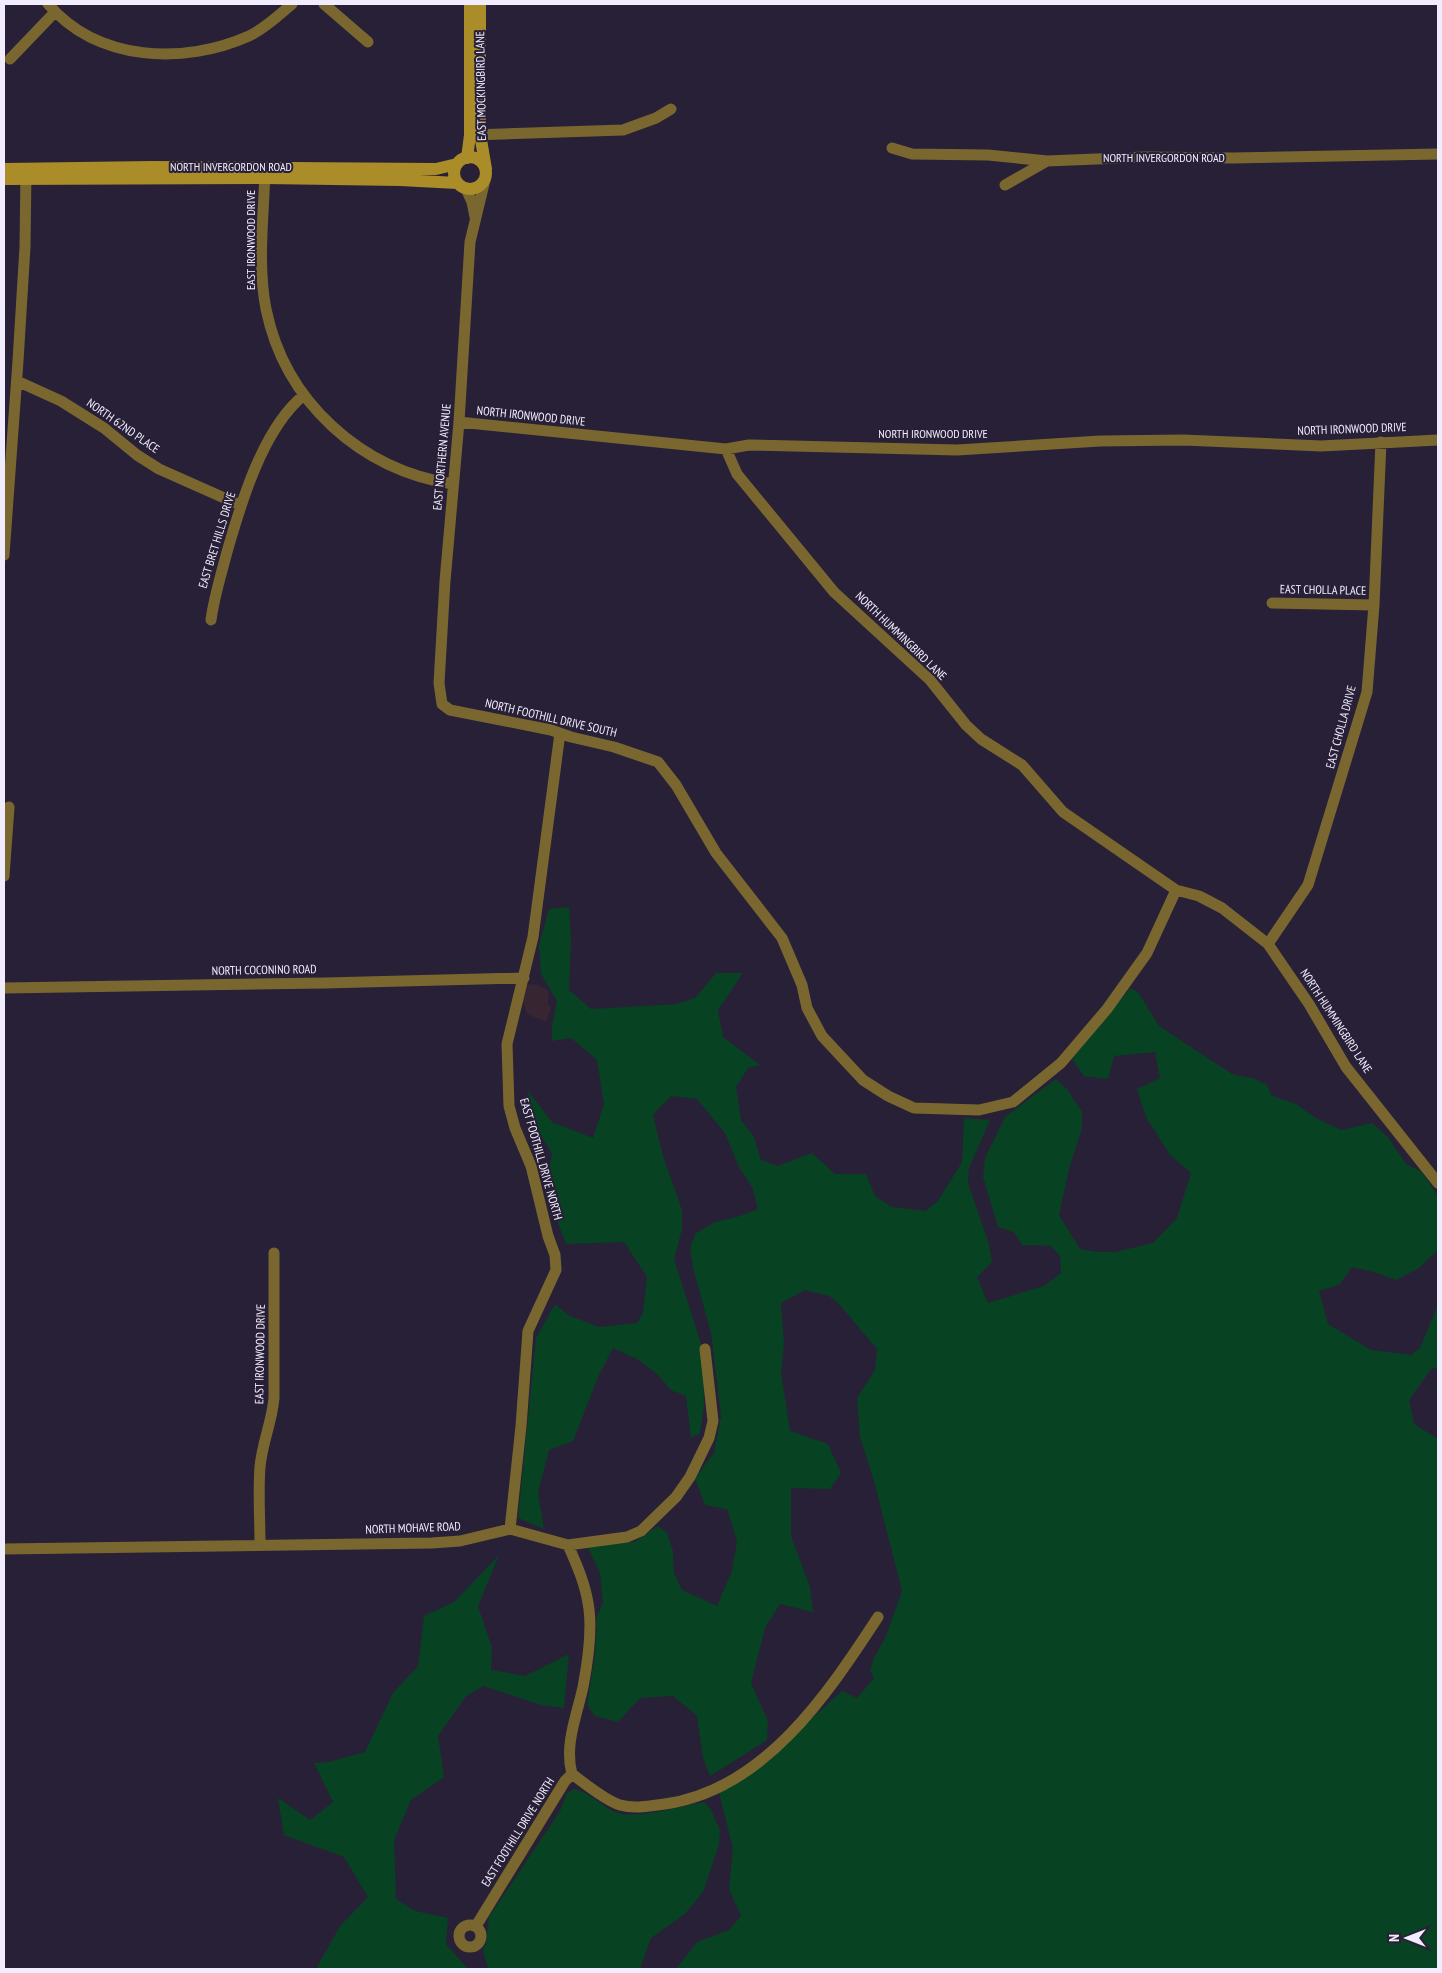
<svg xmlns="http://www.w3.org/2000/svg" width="1442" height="1973" font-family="'PT Sans Narrow',sans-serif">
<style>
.industrial{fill:#372631}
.green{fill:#074223}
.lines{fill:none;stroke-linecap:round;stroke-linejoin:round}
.street{stroke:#7a672f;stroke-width:11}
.secondary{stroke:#aa8c28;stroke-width:12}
.labels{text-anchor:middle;stroke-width:4;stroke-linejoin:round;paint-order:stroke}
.street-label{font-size:12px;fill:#f2edfe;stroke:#282037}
</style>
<rect width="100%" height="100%" fill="#282037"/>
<!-- industrial -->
<path class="industrial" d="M 526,984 L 538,985 L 549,991 L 548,1005 L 551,1007 L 546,1022 L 527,1014 L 522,999 Z"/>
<!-- green -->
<path class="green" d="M 569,907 L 571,940 L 569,990 L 591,1009 L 677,1004 L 695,998 L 716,973 L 743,973 L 718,1010 L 723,1037 L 760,1065 L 748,1068 L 736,1087 L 741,1120 L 754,1137 L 761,1160 L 778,1166 L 812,1153 L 835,1174 L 866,1174 L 875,1196 L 892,1207 L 925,1211 L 938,1201 L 962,1162 L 964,1118 L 990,1120 L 969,1168 L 968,1183 L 989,1244 L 992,1262 L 977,1277 L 988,1303 L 1044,1286 L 1061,1273 L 1060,1256 L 1051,1246 L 1022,1245 L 1014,1232 L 998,1227 L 983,1177 L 985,1158 L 1005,1117 L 1056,1079 L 1067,1089 L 1082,1112 L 1082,1128 L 1069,1169 L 1059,1215 L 1080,1249 L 1097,1252 L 1115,1252 L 1153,1243 L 1177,1218 L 1191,1173 L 1170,1155 L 1146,1117 L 1137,1089 L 1160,1078 L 1155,1052 L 1114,1056 L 1108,1079 L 1084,1076 L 1072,1059 L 1130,988 L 1138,992 L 1159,1026 L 1232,1074 L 1255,1079 L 1267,1085 L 1272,1096 L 1296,1104 L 1314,1117 L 1341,1130 L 1372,1123 L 1388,1137 L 1406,1164 L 1421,1171 L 1438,1196 L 1438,1250 L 1419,1268 L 1396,1280 L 1374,1272 L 1352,1267 L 1340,1284 L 1319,1291 L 1328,1324 L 1371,1350 L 1411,1355 L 1420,1348 L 1438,1305 L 1438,1368 L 1431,1369 L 1409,1400 L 1414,1424 L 1438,1439 L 1438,1969 L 676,1969 L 697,1942 L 729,1930 L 741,1916 L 729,1889 L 733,1848 L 719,1793 L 791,1737 L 842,1691 L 857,1698 L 874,1678 L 870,1670 L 874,1658 L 886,1636 L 902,1591 L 874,1481 L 860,1437 L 857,1398 L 875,1370 L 877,1349 L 838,1303 L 829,1296 L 805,1290 L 781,1303 L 784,1344 L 781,1372 L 790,1431 L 828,1444 L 841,1473 L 830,1489 L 791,1488 L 791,1536 L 810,1587 L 813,1612 L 780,1604 L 765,1628 L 751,1683 L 768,1721 L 767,1740 L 710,1776 L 703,1758 L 697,1716 L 673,1696 L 640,1698 L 618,1722 L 595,1716 L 587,1705 L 595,1654 L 597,1616 L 603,1603 L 600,1573 L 587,1546 L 634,1542 L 658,1526 L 667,1533 L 673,1551 L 674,1573 L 682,1590 L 717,1606 L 732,1571 L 737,1541 L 727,1509 L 705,1505 L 695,1478 L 714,1453 L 721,1416 L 711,1333 L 693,1268 L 690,1249 L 695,1234 L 715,1222 L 737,1217 L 758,1209 L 753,1189 L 738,1165 L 725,1133 L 697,1099 L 671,1096 L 653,1115 L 663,1156 L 682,1210 L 682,1229 L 674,1259 L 703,1350 L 704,1406 L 700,1433 L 691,1438 L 686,1396 L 671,1390 L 658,1375 L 639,1360 L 613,1348 L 598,1377 L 573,1441 L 549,1450 L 538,1493 L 544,1529 L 518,1518 L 536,1338 L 555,1304 L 568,1315 L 599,1327 L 637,1323 L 643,1313 L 647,1277 L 624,1242 L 566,1244 L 558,1223 L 548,1176 L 552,1154 L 532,1120 L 528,1091 L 552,1122 L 593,1138 L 604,1104 L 597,1060 L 571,1038 L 552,1041 L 552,1027 L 557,1001 L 541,974 L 539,945 L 549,909 Z
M 499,1555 L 478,1606 L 492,1648 L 491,1670 L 525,1676 L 569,1654 L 564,1708 L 541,1705 L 484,1686 L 466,1696 L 438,1736 L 444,1777 L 411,1800 L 394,1840 L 396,1899 L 415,1911 L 448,1918 L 446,1944 L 468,1969 L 316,1969 L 340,1926 L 368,1897 L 344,1857 L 284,1835 L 278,1798 L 310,1820 L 333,1802 L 314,1763 L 329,1762 L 365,1752 L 393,1693 L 418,1666 L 424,1616 L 454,1602 Z
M 574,1789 C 591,1792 602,1808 618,1813 C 638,1819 682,1806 704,1802 L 710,1808 L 720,1830 L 719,1845 L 703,1892 L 685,1914 L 651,1938 L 640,1969 L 488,1969 L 483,1950 L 486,1943 L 489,1917 L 560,1811 L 567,1793 Z"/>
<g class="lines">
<!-- street -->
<path class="street" d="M 48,4 C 98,62 184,65 249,36 C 266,28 279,15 292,4
M 324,4 L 368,42
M 10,59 L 55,12
M 472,135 L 623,130 L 656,118 L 671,109
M 892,148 L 912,154 L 988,155 L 1047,161 L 1145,157 L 1233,158 L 1438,154
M 265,169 C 264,215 257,263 266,309 C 285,402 361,470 453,484
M 485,180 L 470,242 L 459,422 L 445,581 L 439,683 L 442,704 L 450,710 L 551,730 L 571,737 L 614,747 L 658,762 L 676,785 L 716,853 L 782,938 L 802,985 L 807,1008 L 822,1036 L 863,1080 L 888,1096 L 914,1108 L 979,1110 L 1013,1102 L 1061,1063 L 1107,1009 L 1147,953 L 1176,890
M 1005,185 L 1047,161
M 466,189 L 472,202 L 475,217
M 17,381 L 61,401 L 104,428 L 137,455 L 159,469 L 240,505
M 459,422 L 726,449 L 749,445 L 957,450 L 1100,441 L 1183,440 L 1321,446 L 1438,440
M 726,449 L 737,474 L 834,592 L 930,680 L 966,725 L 981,739 L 1022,765 L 1063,812 L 1176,890 L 1199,896 L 1222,908 L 1268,944 L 1309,1004 L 1346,1067 L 1438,1183
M 4,555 L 18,361 L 25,247 L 26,170
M 1272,603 L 1374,605
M 211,620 C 214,597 221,575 227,552 C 241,503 263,428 304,395
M 4,876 L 9,807
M 1268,944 L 1308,885 L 1367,692 L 1374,605 L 1381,442
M 4,988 L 325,983 L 524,978
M 510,1529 L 521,1426 L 528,1331 L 556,1270 L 555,1255 L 548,1236 L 531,1166 L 515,1128 L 509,1106 L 507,1044 L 533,937 L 560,733
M 260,1544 C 260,1519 258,1492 260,1467 C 262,1443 272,1422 274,1398 L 274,1253
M 568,1545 C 576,1563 585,1583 588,1603 C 593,1629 588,1661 583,1687 C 577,1715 564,1745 572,1774
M 4,1549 L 432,1543 L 460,1541 L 510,1529 L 568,1545 L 627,1537 L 641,1531 L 676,1497 L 690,1477 L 709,1438 L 713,1421 L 705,1349
M 572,1774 C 584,1783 606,1801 620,1805 C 635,1809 650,1806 665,1804 C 764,1790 827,1695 878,1617
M459 1936a11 11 0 1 1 22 0a11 11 0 1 1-22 0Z
M 476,1926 L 565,1781 L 572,1774"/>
<!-- secondary -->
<path class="secondary" d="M 480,4 L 480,134 L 486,169
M454 173a16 16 0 1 1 32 0a16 16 0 1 1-32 0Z
M 467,158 L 470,135 L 470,4
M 4,169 L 153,167 L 436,169 L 457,164
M 4,179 L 265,178 L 400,180 L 457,183"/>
</g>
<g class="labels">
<!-- street labels -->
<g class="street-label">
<text transform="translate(481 86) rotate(-91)" y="4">EAST MOCKINGBIRD LANE</text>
<text x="1164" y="162">NORTH INVERGORDON ROAD</text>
<text x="231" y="171">NORTH INVERGORDON ROAD</text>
<text transform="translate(251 240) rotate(-90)" y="4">EAST IRONWOOD DRIVE</text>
<text transform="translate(531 416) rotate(6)" y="4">NORTH IRONWOOD DRIVE</text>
<text transform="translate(123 426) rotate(35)" y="4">NORTH 62ND PLACE</text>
<text transform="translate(1352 429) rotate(-2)" y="4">NORTH IRONWOOD DRIVE</text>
<text x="933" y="438">NORTH IRONWOOD DRIVE</text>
<text transform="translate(442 457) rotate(-85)" y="4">EAST NORTHERN AVENUE</text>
<text transform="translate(217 540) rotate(-73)" y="4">EAST BRET HILLS DRIVE</text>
<text transform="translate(1323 590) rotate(1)" y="4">EAST CHOLLA PLACE</text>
<text transform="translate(901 636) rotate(44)" y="4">NORTH HUMMINGBIRD LANE</text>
<text transform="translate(551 718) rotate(13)" y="4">NORTH FOOTHILL DRIVE SOUTH</text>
<text transform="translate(1341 727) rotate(-75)" y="4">EAST CHOLLA DRIVE</text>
<text transform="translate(264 970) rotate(-1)" y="4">NORTH COCONINO ROAD</text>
<text transform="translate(1336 1021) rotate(57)" y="4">NORTH HUMMINGBIRD LANE</text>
<text transform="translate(541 1159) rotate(74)" y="4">EAST FOOTHILL DRIVE NORTH</text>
<text transform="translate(260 1354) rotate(-89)" y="4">EAST IRONWOOD DRIVE</text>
<text transform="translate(413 1528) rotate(-2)" y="4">NORTH MOHAVE ROAD</text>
<text transform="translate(518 1832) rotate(-58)" y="4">EAST FOOTHILL DRIVE NORTH</text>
</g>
</g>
<!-- border -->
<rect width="1442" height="1973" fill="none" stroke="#f2edfe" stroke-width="10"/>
<!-- north arrow -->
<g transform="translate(1407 1938) rotate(270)" stroke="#282037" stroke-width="4" paint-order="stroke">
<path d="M0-4L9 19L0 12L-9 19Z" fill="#f2edfe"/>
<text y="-8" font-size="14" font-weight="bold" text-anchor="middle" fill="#f2edfe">N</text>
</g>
</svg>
